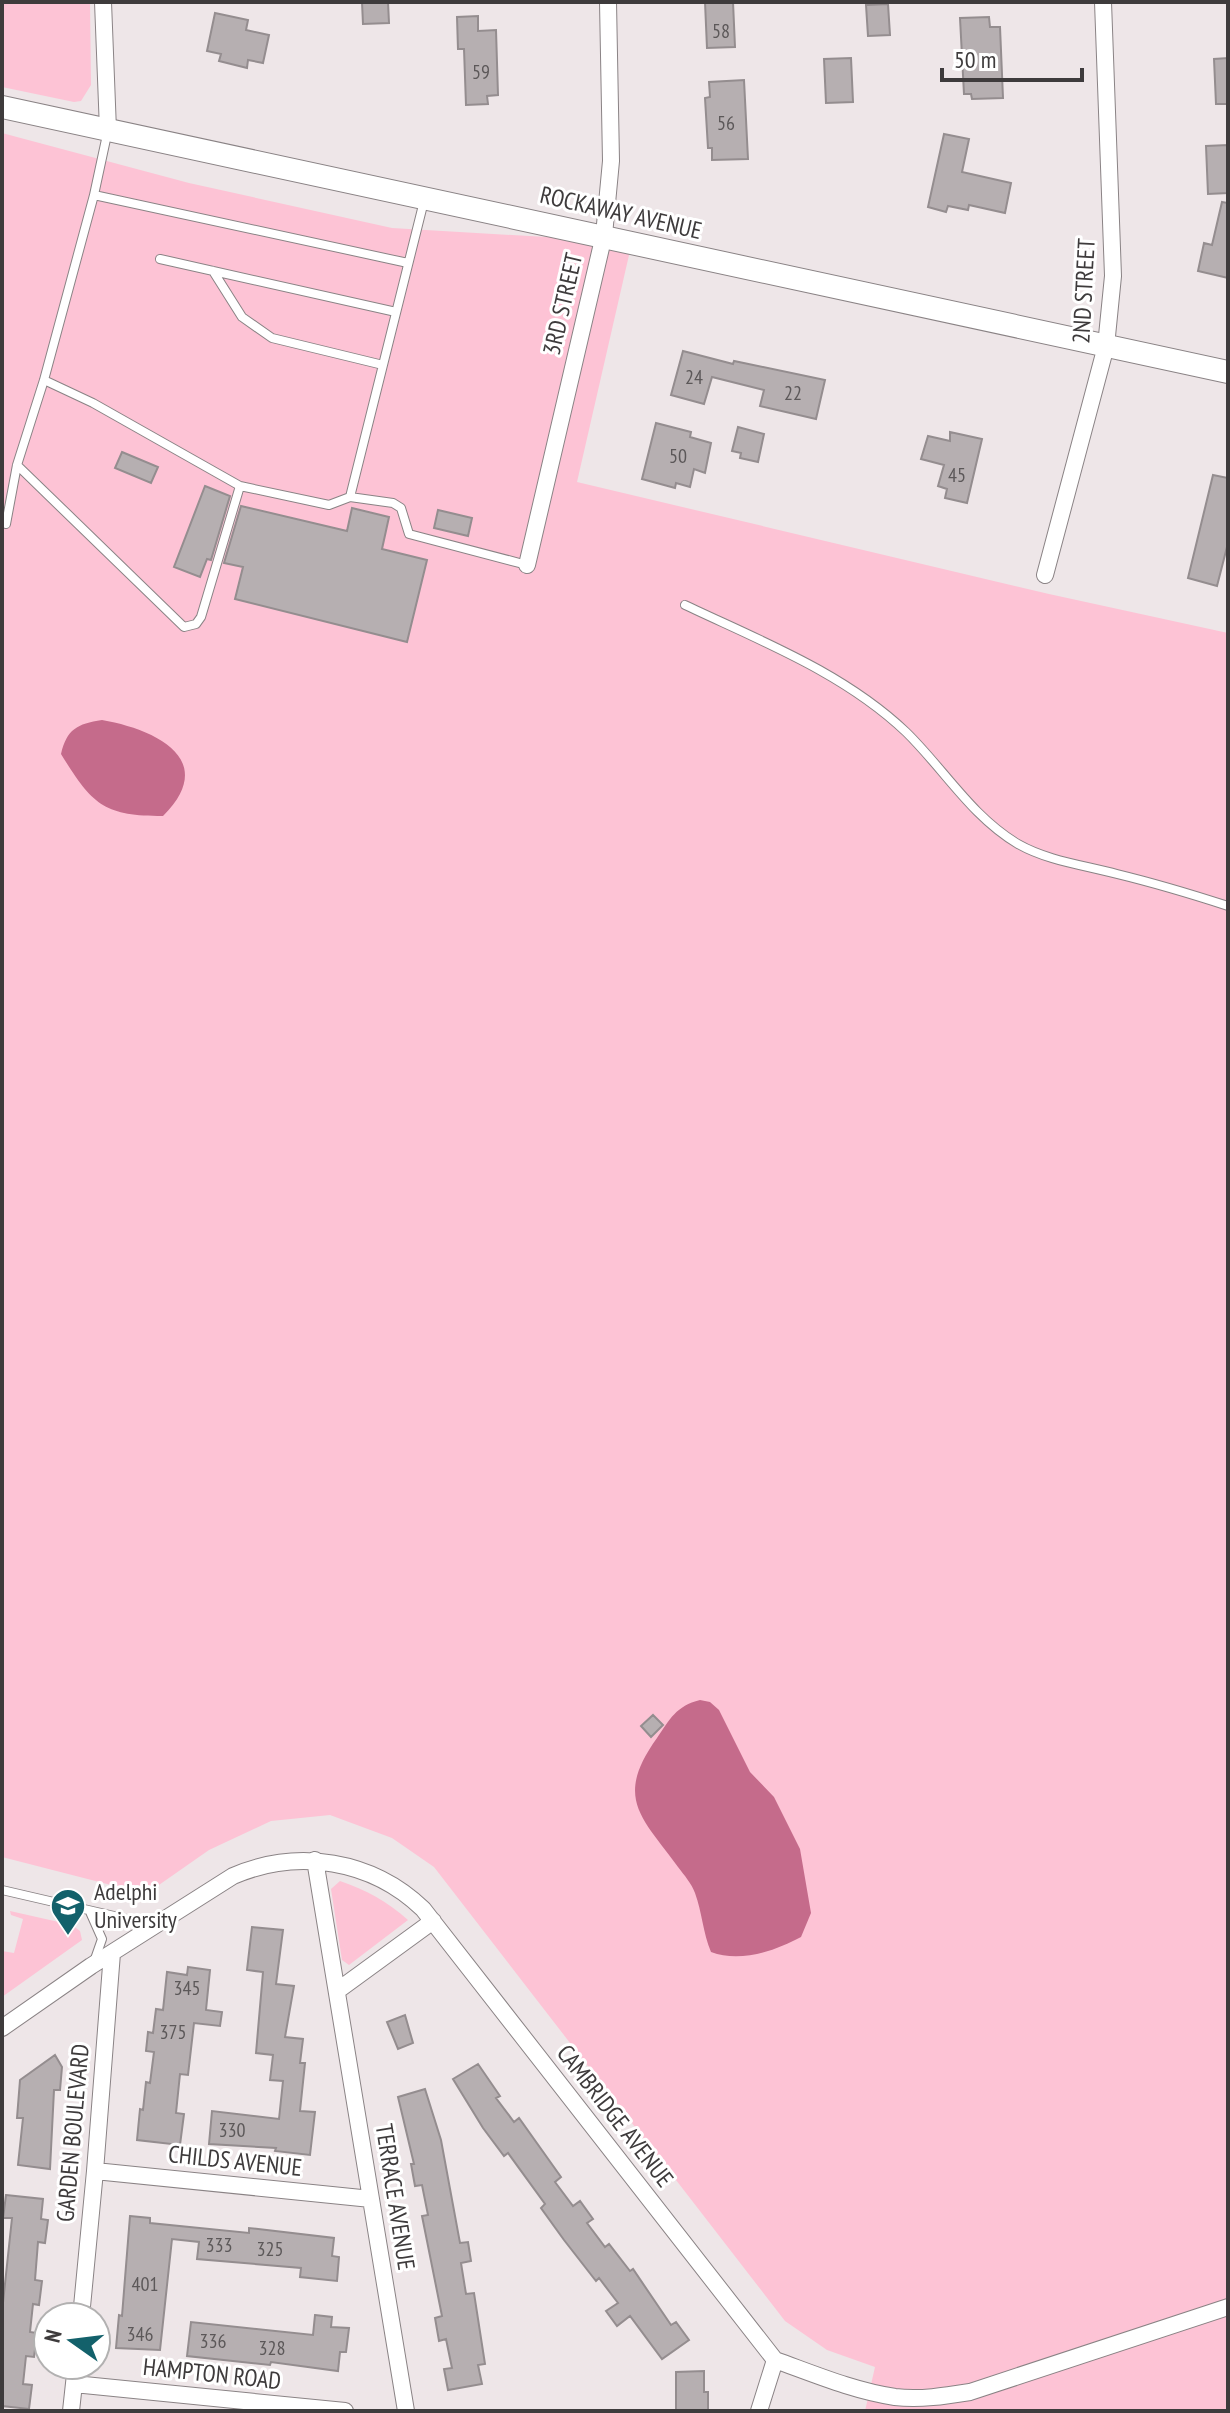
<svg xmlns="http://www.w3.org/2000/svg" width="1230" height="2413" font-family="'PT Sans Narrow',sans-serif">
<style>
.green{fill:#fdc3d5}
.water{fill:#c56b8b}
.building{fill:#b6afb1;stroke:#948d8f;stroke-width:2}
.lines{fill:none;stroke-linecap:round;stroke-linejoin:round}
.lane-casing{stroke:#8a8385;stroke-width:10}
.street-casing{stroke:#8a8385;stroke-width:18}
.secondary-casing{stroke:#8a8385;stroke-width:24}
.lane{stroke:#fff;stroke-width:8}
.street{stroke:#fff;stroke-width:16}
.secondary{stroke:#fff;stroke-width:22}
.labels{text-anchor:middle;stroke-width:6;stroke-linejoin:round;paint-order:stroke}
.number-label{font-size:20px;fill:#5c5859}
.street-label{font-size:24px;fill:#3e3b3c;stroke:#fff}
.poi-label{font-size:24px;fill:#3e3b3c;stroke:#fff;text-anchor:start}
</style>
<rect width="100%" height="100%" fill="#eee6e8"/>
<!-- green -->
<path class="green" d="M 2,2 L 90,2 L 91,85 L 81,101 L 74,102 L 2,87 Z
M 2,133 L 189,183 L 392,228 L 632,242 L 577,482 L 1049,594 L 1228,633 L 1228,2411 L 865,2411 L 875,2367 L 827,2350 L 785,2321 L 434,1867 L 392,1838 L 330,1815 L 271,1821 L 209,1850 L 146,1894 L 2,1857 Z
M 340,1881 C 366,1890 387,1901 408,1920 L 349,1965 L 342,1960 L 331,1889 Z
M 10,1911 L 72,1925 L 80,1931 L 82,1940 L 2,1997 L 2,1951 L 14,1953 L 23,1919 L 11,1915 Z"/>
<!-- water -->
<path class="water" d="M 102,720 C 154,729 220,759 163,816 C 103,816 92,804 61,754 C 67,729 77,724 102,720 Z
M 700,1700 L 710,1702 L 719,1710 L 750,1772 L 774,1797 L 800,1849 L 811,1913 L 801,1937 C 775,1951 740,1963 711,1952 C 703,1933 702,1912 695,1893 C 692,1884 684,1875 678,1867 C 643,1818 613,1799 657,1738 C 670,1719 676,1706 700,1700 Z"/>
<!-- building -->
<path class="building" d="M 362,2 L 388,2 L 389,23 L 363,24 Z
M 705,2 L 733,2 L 735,47 L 707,48 Z
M 888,4 L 890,35 L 868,36 L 866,5 Z
M 215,13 L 248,20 L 246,30 L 269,35 L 263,63 L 248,60 L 247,68 L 219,61 L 221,54 L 207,51 Z
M 478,16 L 478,31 L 496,30 L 498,95 L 487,96 L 488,104 L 466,105 L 464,49 L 458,49 L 457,17 Z
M 989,17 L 990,27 L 1000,27 L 1003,98 L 972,99 L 971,94 L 964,94 L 960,18 Z
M 851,58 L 853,102 L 826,103 L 824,59 Z
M 1228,58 L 1228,104 L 1216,104 L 1214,59 Z
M 744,80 L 748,159 L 712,160 L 712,148 L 708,148 L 705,98 L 710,97 L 709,82 Z
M 944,134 L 969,139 L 962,172 L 1011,183 L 1005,213 L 969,205 L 968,210 L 948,206 L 946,212 L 928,207 Z
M 1228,145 L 1228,193 L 1208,194 L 1206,146 Z
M 1222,202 L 1228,203 L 1228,278 L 1198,271 L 1204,243 L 1212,245 Z
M 683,351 L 733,364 L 734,361 L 825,380 L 816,419 L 760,406 L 764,390 L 712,377 L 704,404 L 671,395 Z
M 656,423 L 691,432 L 690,437 L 711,443 L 705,473 L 694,469 L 690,487 L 676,483 L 675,488 L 642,479 Z
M 738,427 L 764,434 L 758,462 L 740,458 L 741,453 L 732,451 Z
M 950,432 L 982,439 L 967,503 L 945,498 L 947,489 L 938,486 L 944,465 L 921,459 L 928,436 L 950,441 Z
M 122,452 L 158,467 L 151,483 L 115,468 Z
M 1213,475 L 1228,478 L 1228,543 L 1217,586 L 1188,578 Z
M 205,486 L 230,496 L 211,560 L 207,559 L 200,577 L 174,567 Z
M 241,506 L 347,531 L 352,508 L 389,517 L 382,549 L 427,560 L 407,642 L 235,599 L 243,567 L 224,563 Z
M 438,510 L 472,518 L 468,536 L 434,528 Z
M 653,1715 L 663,1725 L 651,1737 L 641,1726 Z
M 252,1927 L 283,1930 L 276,1984 L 294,1986 L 285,2037 L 303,2039 L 300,2063 L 305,2063 L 300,2111 L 315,2112 L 310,2155 L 275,2151 L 276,2148 L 209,2144 L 212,2111 L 279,2119 L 283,2081 L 270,2080 L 273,2055 L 256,2053 L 263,1972 L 247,1970 Z
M 188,1967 L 210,1970 L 206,2010 L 222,2012 L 220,2026 L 194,2023 L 188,2075 L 180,2074 L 176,2113 L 184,2114 L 180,2145 L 137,2140 L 140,2109 L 143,2110 L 146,2082 L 150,2083 L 154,2052 L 146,2051 L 148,2032 L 153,2033 L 156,2009 L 163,2010 L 167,1972 L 187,1975 Z
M 405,2015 L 413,2043 L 398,2049 L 387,2022 Z
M 55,2055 L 62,2067 L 60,2090 L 54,2090 L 50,2169 L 18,2165 L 23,2118 L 17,2118 L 20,2080 Z
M 478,2064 L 500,2096 L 496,2098 L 514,2122 L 519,2118 L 561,2177 L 555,2182 L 573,2206 L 580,2201 L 593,2219 L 587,2223 L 605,2247 L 609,2244 L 630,2271 L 633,2269 L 671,2325 L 676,2322 L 689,2340 L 662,2359 L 630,2316 L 617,2326 L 606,2311 L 618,2303 L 599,2278 L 596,2281 L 564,2240 L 541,2208 L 545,2204 L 508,2153 L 504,2156 L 483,2128 L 453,2079 Z
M 425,2089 L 441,2140 L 460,2243 L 468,2242 L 471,2261 L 461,2263 L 466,2294 L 474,2293 L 485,2364 L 478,2365 L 482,2384 L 448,2390 L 444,2369 L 452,2368 L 446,2339 L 439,2341 L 435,2318 L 442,2316 L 422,2216 L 428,2215 L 422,2185 L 415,2186 L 411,2164 L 414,2164 L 398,2097 Z
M 6,2195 L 43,2199 L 41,2219 L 48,2220 L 45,2243 L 38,2242 L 35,2280 L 42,2281 L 39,2305 L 33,2304 L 30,2332 L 37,2333 L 34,2357 L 26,2356 L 23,2384 L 32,2385 L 29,2409 L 2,2406 L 2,2312 L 12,2218 L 3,2218 Z
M 130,2216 L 150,2218 L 150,2223 L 249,2233 L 249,2228 L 334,2238 L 332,2256 L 339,2257 L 337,2281 L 300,2277 L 301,2268 L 197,2259 L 199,2242 L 172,2239 L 160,2350 L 116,2348 L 119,2315 L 122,2316 Z
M 315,2315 L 332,2317 L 331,2327 L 349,2328 L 346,2352 L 340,2352 L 338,2371 L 271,2362 L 270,2365 L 187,2356 L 191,2322 L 313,2335 Z
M 704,2371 L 704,2392 L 708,2392 L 708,2411 L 676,2411 L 676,2372 Z"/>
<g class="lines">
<defs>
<path id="lane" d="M 94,195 L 408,263
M 424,201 L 350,497 L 393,503 L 401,508 L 409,534 L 527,565
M 160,259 L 396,312
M 213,271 L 242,317 L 272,338 L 383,365
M 44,380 L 93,403 L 240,486 L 329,505 L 350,497
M 17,465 L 184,627 L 196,624 L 201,617 L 240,486
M 6,524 L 17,465 L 44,380 L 94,195 L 108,130
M 685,605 C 761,641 844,673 906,732 C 944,769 971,816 1018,844 C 1048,861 1083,865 1117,874 C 1154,883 1191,894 1228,906
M 2,1890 L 153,1925
M 90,1912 L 102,1939 L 95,1959"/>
<path id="street" d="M 103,2 L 108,130
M 527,565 L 604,235 L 611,161 L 608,2
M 1045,575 L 1106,346 L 1113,276 L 1103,2
M 315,1860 L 406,2411
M 337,1991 L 433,1921
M 2,2028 L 91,1966 L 233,1876 C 298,1848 372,1860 423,1909 L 775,2360 C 814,2374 854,2391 895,2397 C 920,2400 945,2396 970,2392 L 1228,2307
M 95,2171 L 371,2199
M 81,2317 L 95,2171 L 112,1953
M 74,2384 L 345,2411
M 71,2411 L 76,2365
M 759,2411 L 775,2360"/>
<path id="secondary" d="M 2,107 L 1228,372"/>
</defs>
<!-- lane casing -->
<use href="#lane" class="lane-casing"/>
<!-- street casing -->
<use href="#street" class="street-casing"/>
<!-- secondary casing -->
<use href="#secondary" class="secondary-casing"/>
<!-- lane -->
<use href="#lane" class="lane"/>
<!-- street -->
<use href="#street" class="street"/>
<!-- secondary -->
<use href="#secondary" class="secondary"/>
</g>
<!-- icons -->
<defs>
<symbol id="university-pin" viewBox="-11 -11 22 30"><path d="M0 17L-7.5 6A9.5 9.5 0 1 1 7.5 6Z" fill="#13616b" stroke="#fff"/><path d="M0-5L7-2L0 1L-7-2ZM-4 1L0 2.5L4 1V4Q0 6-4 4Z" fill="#fff"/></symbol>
</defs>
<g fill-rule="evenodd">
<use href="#university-pin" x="48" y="1886" width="40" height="54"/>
</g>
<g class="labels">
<!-- number labels -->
<g class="number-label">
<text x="721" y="38">58</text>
<text x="481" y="79">59</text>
<text x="726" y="130">56</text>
<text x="694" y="384">24</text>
<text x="793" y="400">22</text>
<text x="678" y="463">50</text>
<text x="957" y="482">45</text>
<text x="187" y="1995">345</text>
<text x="173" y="2039">375</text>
<text x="232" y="2137">330</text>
<text x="219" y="2252">333</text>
<text x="270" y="2256">325</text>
<text x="145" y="2291">401</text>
<text x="140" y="2341">346</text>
<text x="213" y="2348">336</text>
<text x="272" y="2355">328</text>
</g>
<!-- street labels -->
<g class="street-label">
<text transform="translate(621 213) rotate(13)" y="8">ROCKAWAY AVENUE</text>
<text transform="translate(1084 291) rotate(-87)" y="8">2ND STREET</text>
<text transform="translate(563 304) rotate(-77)" y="8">3RD STREET</text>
<text transform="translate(615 2116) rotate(52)" y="8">CAMBRIDGE AVENUE</text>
<text transform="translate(73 2133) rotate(-85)" y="8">GARDEN BOULEVARD</text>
<text transform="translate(235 2161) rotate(6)" y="8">CHILDS AVENUE</text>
<text transform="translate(395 2197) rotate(81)" y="8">TERRACE AVENUE</text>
<text transform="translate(212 2374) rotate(6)" y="8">HAMPTON ROAD</text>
</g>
<!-- poi labels -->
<g class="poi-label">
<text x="94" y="1900">Adelphi<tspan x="94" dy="28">University</tspan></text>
</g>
</g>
<!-- border -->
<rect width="1230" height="2413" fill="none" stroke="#3e3b3c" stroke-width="8"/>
<!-- north arrow -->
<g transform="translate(72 2341) rotate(284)"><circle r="38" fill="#ffffff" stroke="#b2b1b1" stroke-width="2"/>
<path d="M0-6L14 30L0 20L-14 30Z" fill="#13616b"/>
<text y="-12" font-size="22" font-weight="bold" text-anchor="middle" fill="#3e3b3c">N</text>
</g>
<!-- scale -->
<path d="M942 68v12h140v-12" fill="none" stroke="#3e3b3c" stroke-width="4"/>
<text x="954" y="68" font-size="24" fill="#3e3b3c" stroke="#ffffff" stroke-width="6" paint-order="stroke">50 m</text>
</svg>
